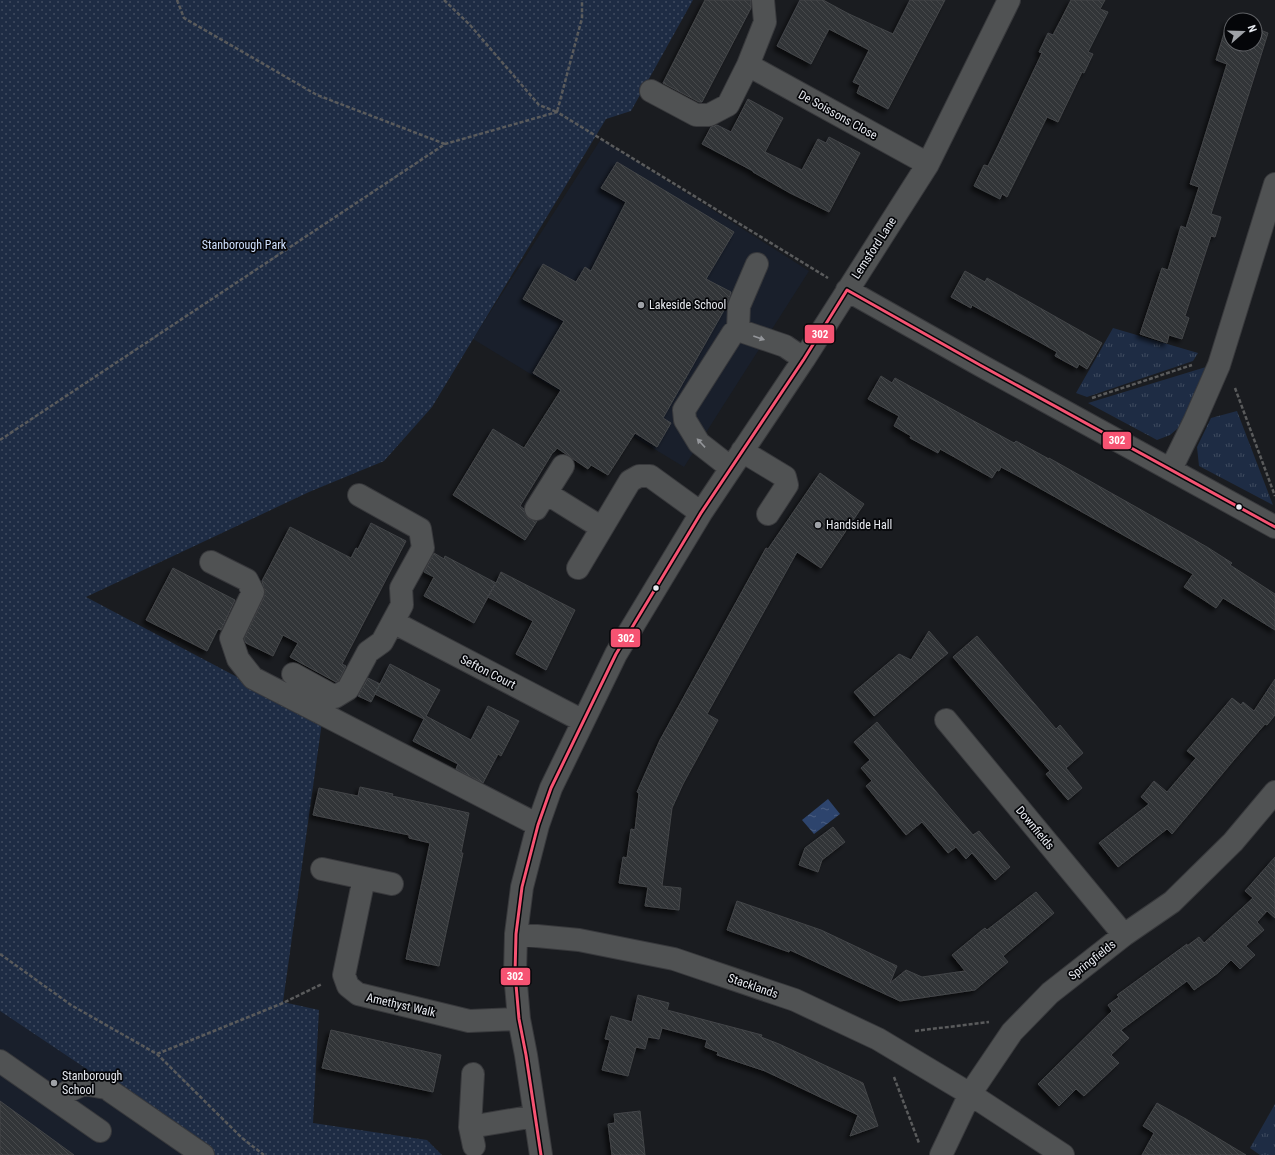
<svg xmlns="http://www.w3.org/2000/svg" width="1275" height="1155" font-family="'Roboto Condensed',sans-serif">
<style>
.built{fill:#191f2b}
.grass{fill:url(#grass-tufts)}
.park{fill:url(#park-dots)}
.water{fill:url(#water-ripples)}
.building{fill:url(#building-back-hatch);stroke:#434548;filter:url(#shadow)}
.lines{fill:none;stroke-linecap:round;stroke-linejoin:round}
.minor-casing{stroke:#38393c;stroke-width:24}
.path{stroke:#5a5b5c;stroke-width:2.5;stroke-dasharray:4 2;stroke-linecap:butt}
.minor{stroke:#505253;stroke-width:22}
.bus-1-casing{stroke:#050609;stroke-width:6}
.bus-1{stroke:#f65372;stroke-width:3}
.oneway{fill:#94969a}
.poi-dot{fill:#9fa2a7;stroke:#050609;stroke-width:1.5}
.bus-dot{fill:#e7eaf0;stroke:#050609;stroke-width:1.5}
.labels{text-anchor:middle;stroke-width:3.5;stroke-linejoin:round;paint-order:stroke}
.street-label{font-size:12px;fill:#e7eaf0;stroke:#050609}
.park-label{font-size:12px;fill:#cfe0fe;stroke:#050609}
.poi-label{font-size:12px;fill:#e7eaf0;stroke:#050609;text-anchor:start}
.line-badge{stroke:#050609;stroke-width:1.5}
.badge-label{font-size:11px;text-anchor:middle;font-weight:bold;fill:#fff}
</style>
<defs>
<pattern id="grass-tufts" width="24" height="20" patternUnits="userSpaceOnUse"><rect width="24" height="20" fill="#1e2c44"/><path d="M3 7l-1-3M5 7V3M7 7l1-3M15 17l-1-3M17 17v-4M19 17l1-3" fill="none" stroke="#3f4b5f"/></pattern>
<pattern id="park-dots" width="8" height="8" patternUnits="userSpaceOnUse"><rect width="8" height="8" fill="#1e2c44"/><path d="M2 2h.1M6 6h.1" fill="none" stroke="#3f4b5f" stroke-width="1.8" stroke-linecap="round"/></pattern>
<pattern id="water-ripples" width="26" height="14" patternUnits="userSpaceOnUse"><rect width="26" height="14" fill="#2d446d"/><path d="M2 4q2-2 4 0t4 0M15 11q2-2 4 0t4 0" fill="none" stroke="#4b5f82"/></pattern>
<pattern id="building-back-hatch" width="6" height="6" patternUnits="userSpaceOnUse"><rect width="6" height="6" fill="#323538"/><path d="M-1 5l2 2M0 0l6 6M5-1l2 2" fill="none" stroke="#46494b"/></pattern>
<filter id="shadow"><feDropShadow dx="-3.5" dy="3.5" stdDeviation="2" flood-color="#0009"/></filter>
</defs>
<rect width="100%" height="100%" fill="#1a1c20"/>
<!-- built -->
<path class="built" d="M 601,139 L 809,271 L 684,467 L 473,339 Z
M 0,1011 L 215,1155 L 0,1155 Z"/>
<!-- grass -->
<path class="grass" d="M 1113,328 L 1198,353 L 1193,361 L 1087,397 L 1076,393 Z
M 1206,367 L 1183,424 L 1170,435 L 1157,440 L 1088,403 Z
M 1237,411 L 1273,505 L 1199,466 L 1197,447 L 1211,418 Z
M 1275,1104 L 1275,1155 L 1260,1155 L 1250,1148 Z"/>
<!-- park -->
<path class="park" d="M 0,0 L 693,0 L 631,111 L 606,119 L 432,407 L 384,461 L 309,492 L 86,597 L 322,722 L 283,1002 L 319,1010 L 313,1123 L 427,1140 L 442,1155 L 215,1155 L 0,1011 Z"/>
<!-- water -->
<path class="water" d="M 828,799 L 840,814 L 814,834 L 802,820 Z"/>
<!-- building -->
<path class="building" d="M 705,0 L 751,0 L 751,8 L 702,102 L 699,102 L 663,83 Z
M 800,0 L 823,0 L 849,14 L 893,34 L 910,0 L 945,0 L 888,109 L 857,93 L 860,85 L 853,82 L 869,50 L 829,29 L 811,64 L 777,46 Z
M 1071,0 L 1105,0 L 1100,9 L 1108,12 L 1088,52 L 1093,54 L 1084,73 L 1082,72 L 1058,122 L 1047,117 L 1007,197 L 1002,194 L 1000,199 L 974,186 L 984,165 L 988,166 L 997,148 L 1042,53 L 1039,52 L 1048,33 L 1053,35 Z
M 1228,20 L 1231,21 L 1231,44 L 1255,44 L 1255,28 L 1268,33 L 1211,214 L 1221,217 L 1215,237 L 1211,236 L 1185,316 L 1189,318 L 1182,339 L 1169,335 L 1167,343 L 1140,334 L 1162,268 L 1168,270 L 1181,226 L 1186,228 L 1199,187 L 1190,184 L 1227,64 L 1216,60 Z
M 748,99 L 783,118 L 765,152 L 802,170 L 818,139 L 826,143 L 829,137 L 860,153 L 829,212 L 790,193 L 753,172 L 753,171 L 702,144 L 711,127 L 717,125 L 731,132 Z
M 617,162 L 734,232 L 706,279 L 731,292 L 727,305 L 663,418 L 671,423 L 657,447 L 635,433 L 608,475 L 591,465 L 588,469 L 557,448 L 554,452 L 553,452 L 520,506 L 524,509 L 525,514 L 529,519 L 537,521 L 525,540 L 453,495 L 493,429 L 524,448 L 561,390 L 533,373 L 564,321 L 523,299 L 543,264 L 576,282 L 585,267 L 591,271 L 626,202 L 601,188 Z
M 965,271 L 985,282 L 987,278 L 1102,343 L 1087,369 L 1079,364 L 1077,368 L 1055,356 L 1057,352 L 1036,340 L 972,305 L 971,308 L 951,297 Z
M 881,376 L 892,383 L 895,378 L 1014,443 L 1016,441 L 1049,459 L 1049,458 L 1207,547 L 1232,563 L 1230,565 L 1275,594 L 1275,630 L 1223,598 L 1216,608 L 1184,587 L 1193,574 L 1016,475 L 1001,467 L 999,471 L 997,470 L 992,478 L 940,449 L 938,453 L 910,438 L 911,436 L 894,426 L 899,416 L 868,399 Z
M 820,473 L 864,504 L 821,568 L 797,552 L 707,714 L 718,720 L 683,784 L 672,808 L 662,886 L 681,888 L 679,910 L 645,906 L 648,887 L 619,883 L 623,857 L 627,858 L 631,829 L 635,830 L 639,793 L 637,792 L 660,740 L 766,548 L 768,549 Z
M 371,523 L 406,541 L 342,664 L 346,666 L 339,680 L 336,682 L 290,657 L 298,643 L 283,635 L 273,656 L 246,643 L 244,639 L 264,597 L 265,592 L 262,581 L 290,527 L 351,558 L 356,548 L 358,549 Z
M 434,553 L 444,559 L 445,556 L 496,583 L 501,572 L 575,610 L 546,670 L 516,654 L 533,621 L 488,597 L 495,584 L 474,623 L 424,596 L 434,577 L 424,572 Z
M 173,568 L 235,600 L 221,630 L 218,629 L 207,651 L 146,620 Z
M 929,631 L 948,653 L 874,716 L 854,692 L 899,654 L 911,660 Z
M 977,636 L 1056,729 L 1060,725 L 1083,753 L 1066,768 L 1082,788 L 1068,800 L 1046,774 L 1050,771 L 953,657 Z
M 390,664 L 440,690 L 426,716 L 471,740 L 488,706 L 519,721 L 501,756 L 498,754 L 483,783 L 456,769 L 458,764 L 413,741 L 424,719 L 375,694 Z
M 368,678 L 380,684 L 371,702 L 358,696 Z
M 1275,679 L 1275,715 L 1267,725 L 1265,724 L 1233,761 L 1172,834 L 1167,829 L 1118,867 L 1099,843 L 1149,804 L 1141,797 L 1154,781 L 1167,792 L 1196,758 L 1187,751 L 1232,698 L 1241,705 L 1243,702 L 1254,711 Z
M 877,722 L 973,835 L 979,831 L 1010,867 L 995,880 L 972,853 L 966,859 L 956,847 L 948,853 L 922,822 L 906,835 L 866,786 L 872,781 L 861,768 L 870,760 L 854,742 Z
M 360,787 L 393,794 L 392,796 L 469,813 L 461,853 L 463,853 L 439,966 L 406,959 L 430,843 L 409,838 L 409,835 L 313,815 L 319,788 L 358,796 Z
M 833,827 L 845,842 L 822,860 L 818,872 L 799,865 L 805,848 Z
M 1275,857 L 1275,918 L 1267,911 L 1257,922 L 1264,930 L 1246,946 L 1255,955 L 1240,969 L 1231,960 L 1218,973 L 1194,990 L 1187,981 L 1121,1030 L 1129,1038 L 1111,1055 L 1119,1063 L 1084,1096 L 1076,1089 L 1059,1106 L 1038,1084 L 1112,1011 L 1108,1005 L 1119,997 L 1117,995 L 1187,944 L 1187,946 L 1199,937 L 1204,943 L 1253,898 L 1245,891 Z
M 1036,892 L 1054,913 L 1003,956 L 1008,962 L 975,990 L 900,1001 L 790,950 L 789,952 L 727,930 L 737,901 L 821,930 L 897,966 L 890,983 L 906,970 L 922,977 L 965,971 L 952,955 L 981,931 L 985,928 L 987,930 Z
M 638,995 L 669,1003 L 667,1010 L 762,1035 L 761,1037 L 779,1044 L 863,1083 L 878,1126 L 850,1136 L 858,1115 L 765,1071 L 717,1055 L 718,1052 L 705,1047 L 707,1040 L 662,1028 L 659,1039 L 648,1037 L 645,1049 L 636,1047 L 628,1076 L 602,1070 L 610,1040 L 605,1039 L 611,1016 L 632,1022 Z
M 331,1030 L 441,1055 L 433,1092 L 322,1068 Z
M 0,1101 L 74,1155 L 0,1155 Z
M 1157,1103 L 1186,1119 L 1246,1155 L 1142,1155 L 1154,1133 L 1143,1126 Z
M 640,1111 L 645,1155 L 612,1155 L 608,1124 L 615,1123 L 614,1114 Z"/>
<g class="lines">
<defs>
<path id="minor" d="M 748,65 L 928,164
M 651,91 L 696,115 L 709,115 L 728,105 L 748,65 L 765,22 L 763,0
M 847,290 L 980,365 L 1275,527
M 738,330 L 739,306 L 757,264
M 742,451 L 785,477 L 787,485 L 768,514
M 731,468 L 699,443 L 685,420 L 684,410 L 733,333 L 738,330 L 785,346 L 804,359
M 1171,469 L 1195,420 L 1219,365 L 1275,184
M 546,493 L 602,528
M 536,509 L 563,466
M 211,562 L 247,580 L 253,592 L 231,638 L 238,659 L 253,678 L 538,825
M 578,568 L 630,481 L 639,476 L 650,476 L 701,513
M 393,622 L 583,721
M 293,674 L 335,697 L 348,689 L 368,652 L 382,642 L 402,605 L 401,588 L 423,548 L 420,529 L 359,495
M 946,720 L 1124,935
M 322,869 L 392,884
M 364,878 L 344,975 L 348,986 L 358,994 L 469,1021 L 519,1019
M 516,934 L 579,940 L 674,959 L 795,1000 L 878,1039 L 970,1094 L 1063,1155
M 0,1061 L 100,1131
M 473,1074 L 470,1127 L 474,1146
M 60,1102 L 67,1092 L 84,1084 L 106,1088 L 203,1155
M 470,1127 L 535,1116
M 541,1155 L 526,1055 L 519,1019 L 515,973 L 516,934 L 522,887 L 538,825 L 551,788 L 616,654 L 701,513 L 804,359 L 928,164 L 1009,0
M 941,1155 L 970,1094 L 1012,1032 L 1050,993 L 1124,935 L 1172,902 L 1233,842 L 1275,792"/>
</defs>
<!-- minor casing -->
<use href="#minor" class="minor-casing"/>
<!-- path -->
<path class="path" d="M 177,0 L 184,18 L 317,95 L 445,144
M 444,0 L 470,25 L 539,105 L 557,112 L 582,18 L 582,0
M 1235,388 L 1275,496
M 1092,398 L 1192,365
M 0,440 L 445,144 L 557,112 L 828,278
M 0,954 L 71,1005 L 157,1054 L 242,1138 L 264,1155
M 915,1031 L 989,1022
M 157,1054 L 283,1003 L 322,984
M 894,1077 L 919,1143"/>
<!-- minor -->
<use href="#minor" class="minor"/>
<defs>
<path id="bus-1" d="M 541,1155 L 526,1055 L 519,1019 L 515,973 L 516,934 L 522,887 L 538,825 L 551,788 L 616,654 L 701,513 L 804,359 L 847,290 L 980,365 L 1275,527"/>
</defs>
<!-- bus-1 casing -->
<use href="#bus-1" class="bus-1-casing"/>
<!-- bus-1 -->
<use href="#bus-1" class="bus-1"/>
</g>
<!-- one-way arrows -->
<defs><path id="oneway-solid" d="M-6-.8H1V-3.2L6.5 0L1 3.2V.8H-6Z"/></defs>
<g class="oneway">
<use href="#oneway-solid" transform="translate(759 338) rotate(19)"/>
<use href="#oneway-solid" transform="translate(701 443) rotate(-133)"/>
</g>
<!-- markers -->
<g class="poi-dot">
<circle cx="641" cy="305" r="4"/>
<circle cx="818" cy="525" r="4"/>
<circle cx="54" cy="1083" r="4"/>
</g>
<g class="bus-dot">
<circle cx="1239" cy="507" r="3.5"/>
<circle cx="656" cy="588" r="3.5"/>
</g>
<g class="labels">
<!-- street labels -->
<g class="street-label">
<text transform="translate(838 115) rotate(29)" y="4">De Soissons Close</text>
<text transform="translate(874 248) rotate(-57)" y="4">Lemsford Lane</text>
<text transform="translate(488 672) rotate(27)" y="4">Sefton Court</text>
<text transform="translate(1035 828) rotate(50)" y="4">Downfields</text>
<text transform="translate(1092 960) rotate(-38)" y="4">Springfields</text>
<text transform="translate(753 986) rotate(19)" y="4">Stacklands</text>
<text transform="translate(401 1005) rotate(13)" y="4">Amethyst Walk</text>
</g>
<!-- park labels -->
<g class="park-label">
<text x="244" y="249">Stanborough Park</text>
</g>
<!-- poi labels -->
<g class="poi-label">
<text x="649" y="309">Lakeside School</text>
<text x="826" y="529">Handside Hall</text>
<text x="62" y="1080">Stanborough<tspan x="62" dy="14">School</tspan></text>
</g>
</g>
<g class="line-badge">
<rect x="804" y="324" width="31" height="20" rx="4" fill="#f65372"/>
<rect x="1102" y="431" width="30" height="19" rx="4" fill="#f65372"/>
<rect x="610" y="628" width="31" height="20" rx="4" fill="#f65372"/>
<rect x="500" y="967" width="31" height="19" rx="4" fill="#f65372"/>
</g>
<g class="badge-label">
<text x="820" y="338">302</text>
<text x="1117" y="444">302</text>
<text x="626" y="642">302</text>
<text x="515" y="980">302</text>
</g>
<!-- north arrow -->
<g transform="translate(1243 32) rotate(70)"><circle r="19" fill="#050609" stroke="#5f6165"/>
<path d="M0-3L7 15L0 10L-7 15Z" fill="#9fa2a7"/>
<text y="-6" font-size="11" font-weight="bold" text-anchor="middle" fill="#e7eaf0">N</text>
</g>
</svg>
